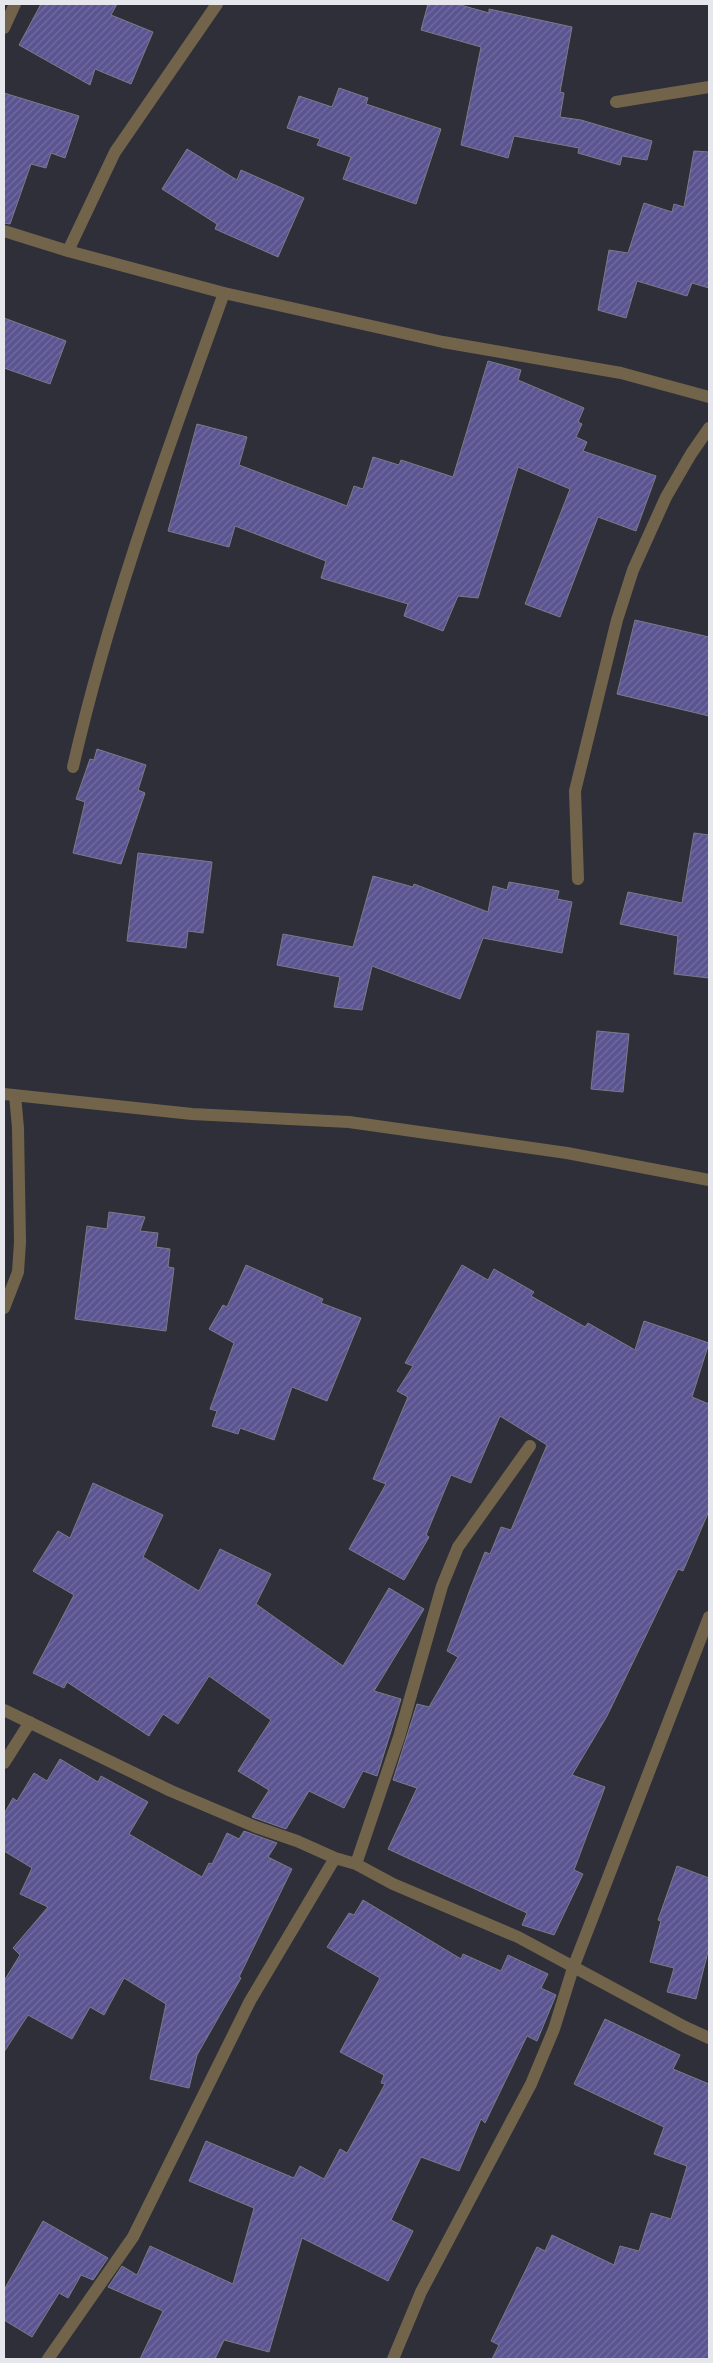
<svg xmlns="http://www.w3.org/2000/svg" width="713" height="2363" font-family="'Source Serif 4',serif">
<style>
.building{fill:url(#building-hatch);stroke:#7b7b87}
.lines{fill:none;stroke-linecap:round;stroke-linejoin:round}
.street{stroke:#72644a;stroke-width:12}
</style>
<defs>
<pattern id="building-hatch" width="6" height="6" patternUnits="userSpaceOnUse" patternTransform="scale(1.25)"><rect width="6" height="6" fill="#5a5491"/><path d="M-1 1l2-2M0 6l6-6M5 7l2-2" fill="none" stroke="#726da1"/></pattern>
</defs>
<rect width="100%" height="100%" fill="#2f2f3a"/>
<!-- building -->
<path class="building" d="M 41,4 L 117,4 L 111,15 L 153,32 L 131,84 L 95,69 L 90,85 L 19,45 Z
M 428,4 L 457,4 L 489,13 L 489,9 L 572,27 L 560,92 L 564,93 L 560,117 L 581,120 L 652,141 L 647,160 L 622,156 L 620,165 L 578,153 L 579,148 L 514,136 L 508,158 L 461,145 L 481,47 L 421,30 Z
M 339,88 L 368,98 L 366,104 L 441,129 L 416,204 L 343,179 L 351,157 L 317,145 L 320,139 L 287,128 L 299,96 L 332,107 Z
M 4,93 L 79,116 L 65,158 L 51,153 L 46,168 L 31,164 L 10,224 L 4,223 Z
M 187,149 L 237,180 L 241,170 L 304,198 L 278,257 L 215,229 L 217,224 L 162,189 Z
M 694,151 L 709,152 L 709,288 L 692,283 L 687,296 L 637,281 L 626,318 L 598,310 L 609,250 L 628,253 L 644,203 L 672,212 L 674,204 L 684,207 Z
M 4,318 L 66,341 L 50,384 L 4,368 Z
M 488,361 L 521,370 L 518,380 L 584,408 L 578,422 L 582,424 L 576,437 L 587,442 L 583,451 L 656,476 L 636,531 L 598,517 L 560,617 L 525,604 L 570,489 L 518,467 L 478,598 L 458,596 L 443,631 L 404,616 L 408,604 L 321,578 L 326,561 L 235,526 L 229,547 L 168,531 L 197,424 L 247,437 L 239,465 L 347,506 L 354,486 L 363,489 L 373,457 L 399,465 L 401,460 L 453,477 Z
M 635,620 L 709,637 L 709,716 L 617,694 Z
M 97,749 L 146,765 L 138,790 L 145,793 L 121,864 L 73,853 L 85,802 L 76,799 L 90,759 L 94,760 Z
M 694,833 L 709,835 L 709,978 L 674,974 L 678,936 L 620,924 L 628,892 L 682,903 Z
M 138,853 L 212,862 L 203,933 L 188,931 L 186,948 L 127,941 Z
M 373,876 L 413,887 L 414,884 L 488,912 L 493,886 L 507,890 L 509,882 L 559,891 L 557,899 L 572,902 L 562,953 L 483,938 L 460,999 L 372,966 L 362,1010 L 334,1007 L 340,977 L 277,965 L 283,934 L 353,947 Z
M 597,1031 L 629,1034 L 623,1092 L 591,1089 Z
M 109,1212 L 145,1217 L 140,1231 L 158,1233 L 156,1247 L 170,1249 L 168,1267 L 174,1268 L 166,1331 L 75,1319 L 87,1226 L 107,1229 Z
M 246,1265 L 323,1299 L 321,1303 L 361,1318 L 327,1401 L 292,1387 L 274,1440 L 240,1428 L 238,1434 L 212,1426 L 217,1411 L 210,1409 L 234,1343 L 209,1329 L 223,1305 L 227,1307 Z
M 462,1265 L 488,1280 L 494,1269 L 534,1292 L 531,1296 L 585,1327 L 588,1323 L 635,1350 L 644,1321 L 709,1343 L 692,1397 L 709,1404 L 709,1511 L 683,1571 L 678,1569 L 607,1716 L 572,1775 L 605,1787 L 574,1870 L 583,1874 L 554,1935 L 522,1925 L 527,1913 L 388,1849 L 417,1788 L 393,1780 L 417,1704 L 429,1707 L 458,1657 L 447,1651 L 471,1587 L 485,1552 L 490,1554 L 501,1527 L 511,1530 L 547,1445 L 500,1416 L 471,1483 L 451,1475 L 426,1535 L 429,1537 L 404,1580 L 349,1549 L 386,1484 L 373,1479 L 408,1397 L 397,1391 L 413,1366 L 405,1363 Z
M 93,1483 L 163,1515 L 143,1557 L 199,1591 L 220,1549 L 271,1574 L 256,1604 L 343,1666 L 389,1588 L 424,1609 L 374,1691 L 401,1699 L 377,1776 L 363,1771 L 344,1808 L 309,1791 L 286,1829 L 252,1817 L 269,1790 L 238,1771 L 271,1720 L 209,1676 L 178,1724 L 163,1714 L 149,1736 L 67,1682 L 64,1688 L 33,1673 L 74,1595 L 33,1571 L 58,1531 L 70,1538 Z
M 60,1759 L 98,1782 L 101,1776 L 148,1802 L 129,1834 L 202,1877 L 209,1863 L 212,1864 L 227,1833 L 239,1839 L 244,1831 L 277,1843 L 268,1857 L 292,1869 L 239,1977 L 241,1978 L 197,2055 L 189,2088 L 150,2079 L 166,2004 L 124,1978 L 104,2015 L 90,2007 L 72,2039 L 28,2015 L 4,2052 L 4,1981 L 20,1955 L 13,1948 L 48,1907 L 20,1894 L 32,1868 L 4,1851 L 4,1814 L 13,1798 L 17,1801 L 34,1773 L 47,1781 Z
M 677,1866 L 709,1878 L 709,1948 L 696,1999 L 667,1992 L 674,1968 L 650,1962 L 661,1921 L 658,1920 Z
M 363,1900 L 461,1959 L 463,1954 L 501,1971 L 508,1955 L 548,1974 L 541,1988 L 556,1995 L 537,2041 L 527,2036 L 485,2123 L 481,2119 L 459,2171 L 421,2157 L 391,2220 L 413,2231 L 388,2281 L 302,2238 L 269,2352 L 224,2340 L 215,2359 L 140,2359 L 163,2311 L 108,2287 L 122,2266 L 137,2275 L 150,2246 L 233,2284 L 254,2208 L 189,2181 L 206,2141 L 294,2178 L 300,2166 L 324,2179 L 340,2149 L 347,2153 L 385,2084 L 381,2083 L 384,2075 L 340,2052 L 380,1978 L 327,1947 L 349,1913 L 354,1915 Z
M 605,2019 L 680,2055 L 673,2069 L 709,2084 L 709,2359 L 492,2359 L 499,2345 L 491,2341 L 537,2247 L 545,2251 L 552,2235 L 614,2265 L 620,2246 L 639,2251 L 651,2213 L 671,2219 L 687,2166 L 654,2154 L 664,2127 L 574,2084 Z
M 43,2221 L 108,2258 L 93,2280 L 81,2275 L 68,2298 L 59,2293 L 32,2337 L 4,2320 L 4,2290 Z"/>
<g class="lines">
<!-- street -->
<path class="street" d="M 4,28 L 15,4
M 616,102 L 709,87
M 4,231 L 68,251 L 224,293 L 443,342 L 621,373 L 709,397
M 68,251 L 115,152 L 217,4
M 73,767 C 110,604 168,449 224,293
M 578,879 L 575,791 L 617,620 L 633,570 L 666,497 L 691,454 L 709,428
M 4,1094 L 192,1114 L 349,1122 L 567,1153 L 709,1180
M 4,1308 L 18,1272 L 20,1242 L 18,1128 L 15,1095
M 4,1710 L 171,1791 L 256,1827 L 297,1841 L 335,1858 L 356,1864 L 393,1884 L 518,1937 L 685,2027 L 709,2038
M 4,1763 L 30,1722
M 356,1864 L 399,1737 L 442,1586 L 458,1547 L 530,1446
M 48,2359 L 133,2237 L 250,2001 L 335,1858
M 393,2359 L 421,2292 L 531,2084 L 554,2029 L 573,1968 L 709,1617"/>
</g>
<!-- border -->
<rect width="713" height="2363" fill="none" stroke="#e6e6ed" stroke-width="10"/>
</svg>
